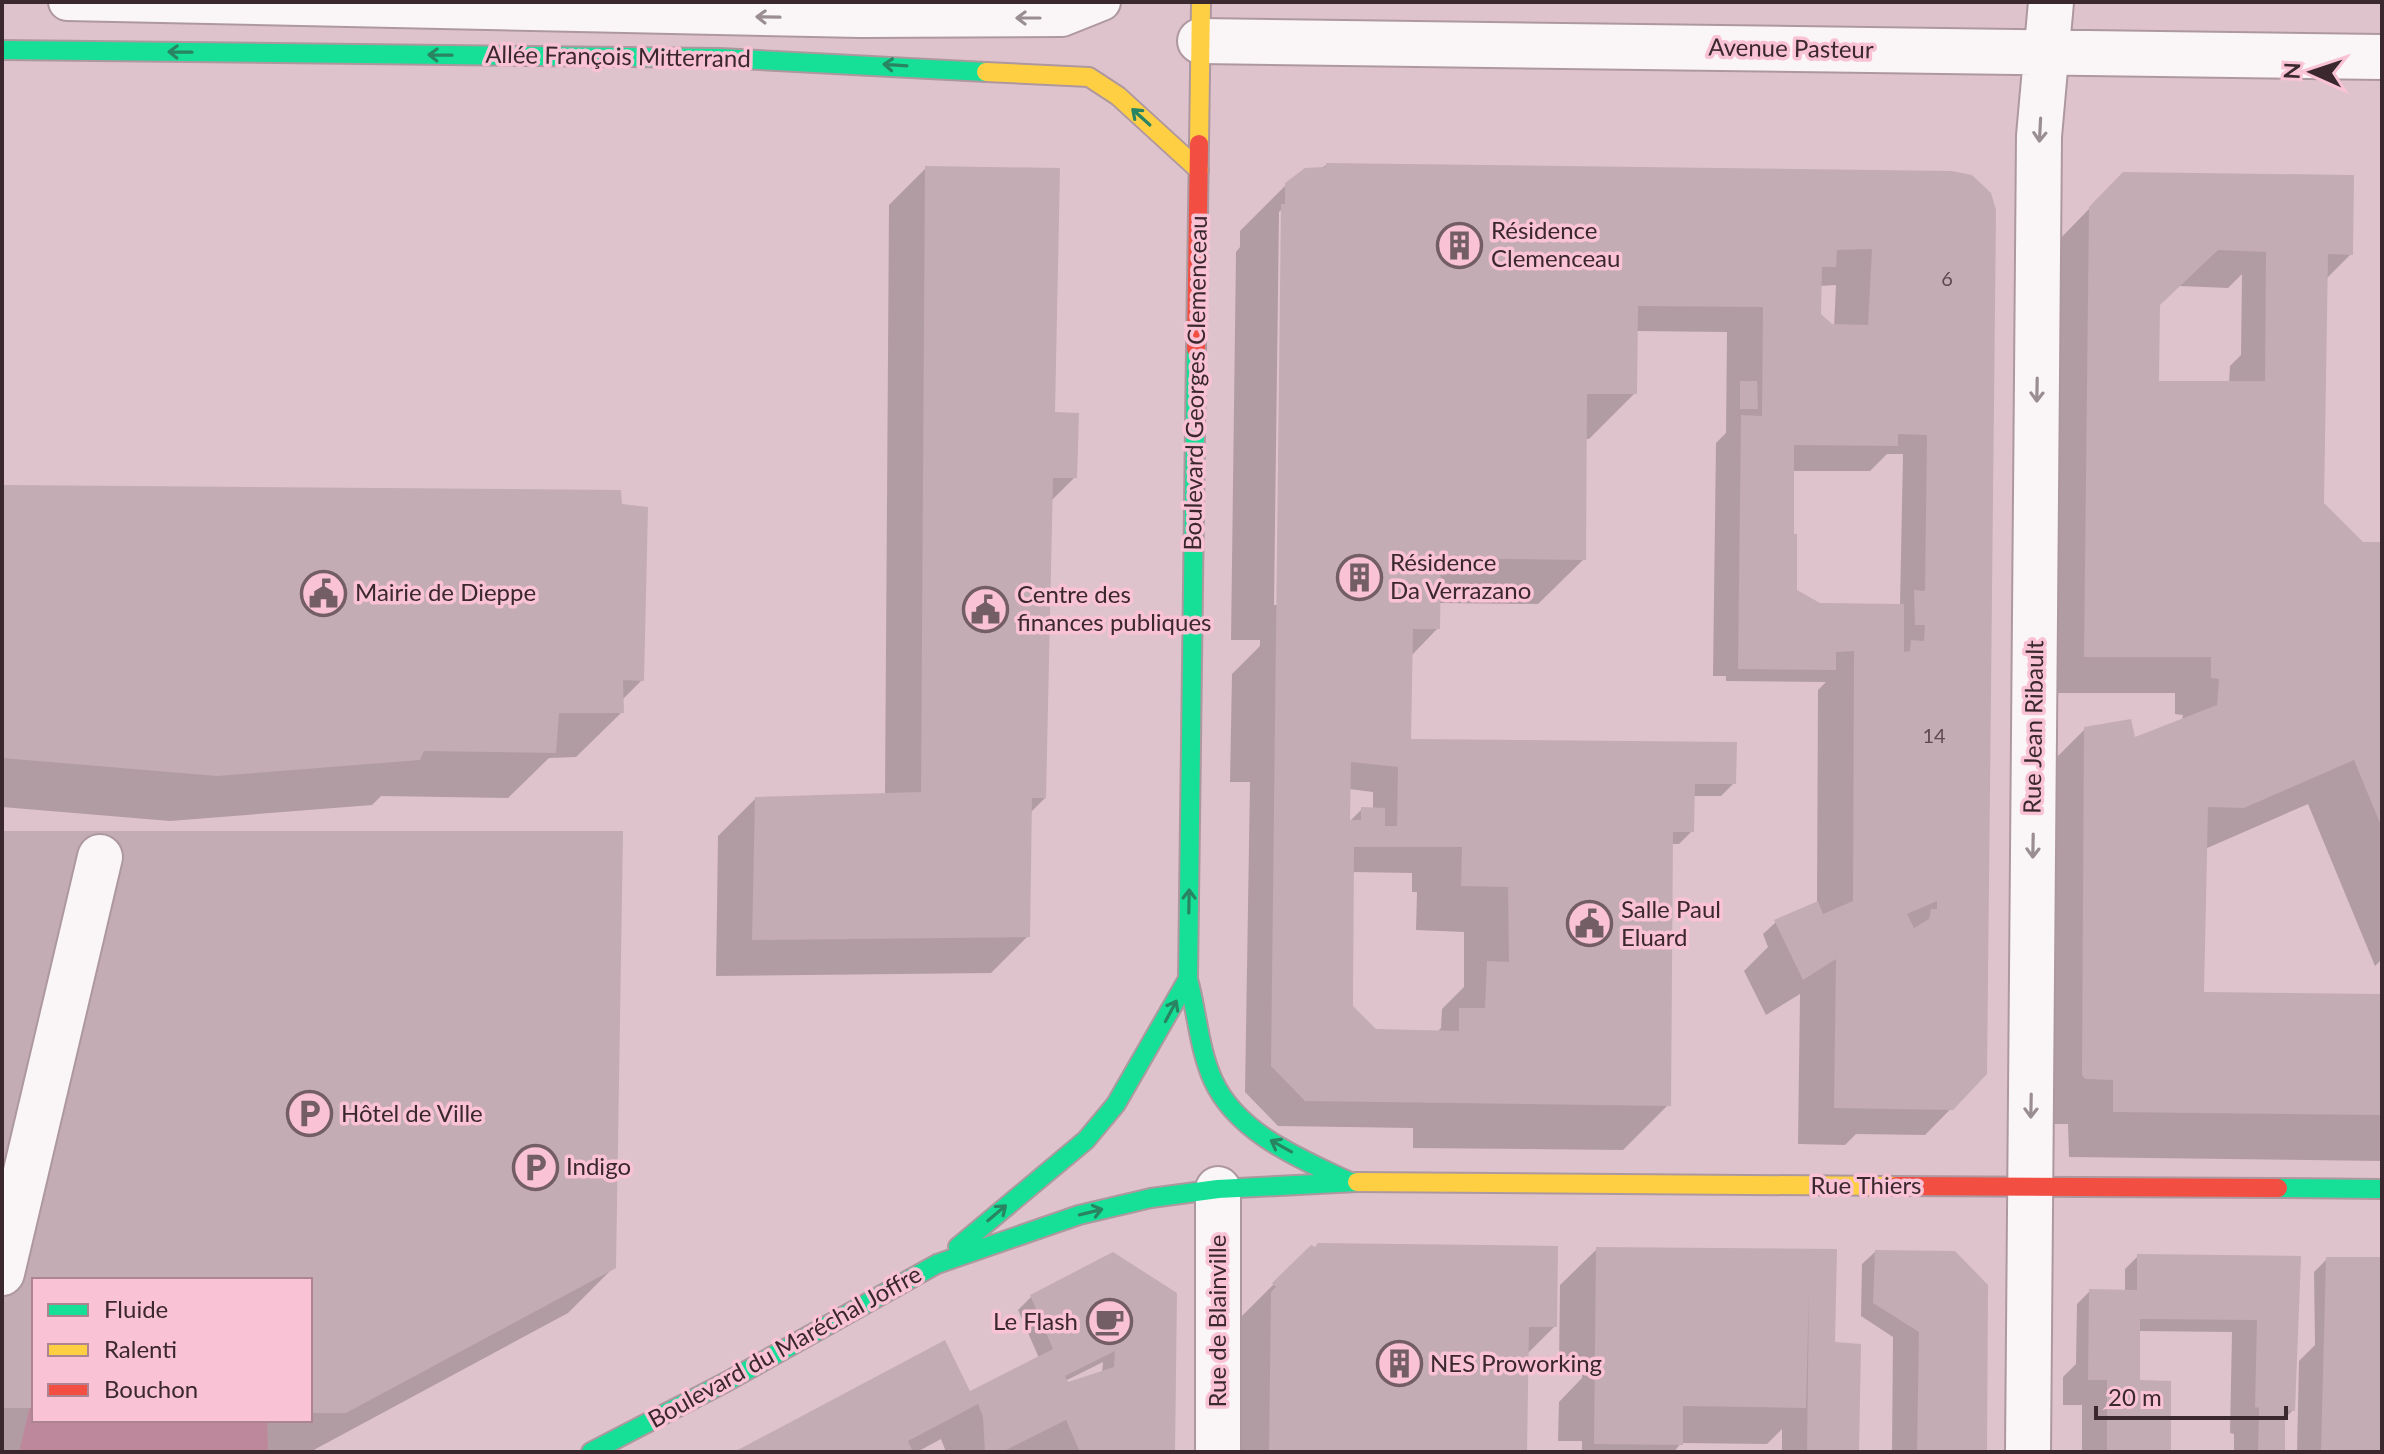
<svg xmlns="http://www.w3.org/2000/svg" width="2384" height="1454" font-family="Lato,sans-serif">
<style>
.green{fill:#edabc2}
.shadow{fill:#0003;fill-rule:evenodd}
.building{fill:#c3acb4;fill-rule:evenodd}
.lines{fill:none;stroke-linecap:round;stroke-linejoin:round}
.lane-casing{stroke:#ae989f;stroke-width:40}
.street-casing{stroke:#ae989f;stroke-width:48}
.fast-casing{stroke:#ae989f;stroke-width:22}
.slow-casing{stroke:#ae989f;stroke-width:22}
.jam-casing{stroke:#ae989f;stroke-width:22}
.lane{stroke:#faf6f7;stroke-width:36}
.street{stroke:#faf6f7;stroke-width:44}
.fast{stroke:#16e098;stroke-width:18}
.slow{stroke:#ffcf43;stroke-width:18}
.jam{stroke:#f24e42;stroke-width:18}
.oneway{stroke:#9a8e92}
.oneway2{stroke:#288463}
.labels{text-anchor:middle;stroke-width:7;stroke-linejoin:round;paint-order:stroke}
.number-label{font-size:20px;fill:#5f4a52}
.street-label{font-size:24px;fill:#3b272e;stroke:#f9c3d5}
.poi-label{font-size:24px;fill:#3b272e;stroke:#f9c3d5;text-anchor:start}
</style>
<rect width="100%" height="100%" fill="#dfc3cc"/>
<!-- green -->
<path class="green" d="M 34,1390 L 34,1420 L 267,1420 L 268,1452 L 19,1452 Z"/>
<!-- shadow -->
<path class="shadow" d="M 1327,165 L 1971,177 L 1989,194 L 1985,1074 L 1925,1135 L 1856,1134 L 1845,1145 L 1798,1144 L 1800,994 L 1766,1015 L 1744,971 L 1768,947 L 1763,934 L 1776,922 L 1817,904 L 1818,690 L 1826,682 L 1726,681 L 1726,676 L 1713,676 L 1716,443 L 1726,433 L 1727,332 L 1636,331 L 1635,393 L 1589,439 L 1585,439 L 1584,559 L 1538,604 L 1439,603 L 1438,628 L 1411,656 L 1409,741 L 1734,783 L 1721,796 L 1693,796 L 1692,831 L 1679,844 L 1671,844 L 1668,1105 L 1623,1150 L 1413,1148 L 1413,1128 L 1278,1126 L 1245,1092 L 1250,782 L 1230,782 L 1232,674 L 1260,646 L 1260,640 L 1231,640 L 1236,252 L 1240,247 L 1240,231 L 1286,185 ZM 1283,208 L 1278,605 L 1274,605 L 1279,212 ZM 1836,285 L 1834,328 L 1819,314 L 1820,286 ZM 1887,454 L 1903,454 L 1900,606 L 1819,604 L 1795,592 L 1792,471 L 1870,471 ZM 1349,789 L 1373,792 L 1373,810 L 1362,809 L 1348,823 ZM 1352,872 L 1412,873 L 1412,892 L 1417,892 L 1416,930 L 1464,932 L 1464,987 L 1442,1009 L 1441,1028 L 1437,1032 L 1375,1031 L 1351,1007 Z
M 926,168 L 1053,414 L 1075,477 L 1050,502 L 1045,798 L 1030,813 L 1028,936 L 991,973 L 716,976 L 718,836 L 755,799 L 885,795 L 889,205 Z
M 2123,174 L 2351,254 L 2325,280 L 2322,503 L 2363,544 L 2382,544 L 2382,959 L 2375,966 L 2308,804 L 2205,849 L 2202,994 L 2382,996 L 2382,1161 L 2069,1157 L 2068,1124 L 2039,1124 L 2048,766 L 2085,729 L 2134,739 L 2182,720 L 2183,715 L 2175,714 L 2175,693 L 2048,693 L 2053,246 ZM 2242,274 L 2241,355 L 2230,366 L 2229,383 L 2157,383 L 2158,306 L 2179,286 L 2228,288 Z
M 2,487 L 642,680 L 621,701 L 622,712 L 576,757 L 549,758 L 508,798 L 381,796 L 372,805 L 170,821 L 2,807 Z
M 2,833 L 614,1267 L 568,1313 L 310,1452 L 2,1452 ZM 34,1280 L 310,1280 L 310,1420 L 34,1420 Z
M 1311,1247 L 1555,1326 L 1526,1355 L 1525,1452 L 1225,1452 L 1228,1330 Z
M 1597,1249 L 1834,1251 L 1833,1344 L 1857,1452 L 1782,1452 L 1782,1429 L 1767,1444 L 1681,1443 L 1674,1452 L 1582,1452 L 1582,1441 L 1558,1441 L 1559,1402 L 1582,1378 L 1583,1365 L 1559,1365 L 1560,1285 Z
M 1875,1252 L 1985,1452 L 1892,1452 L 1893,1337 L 1861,1316 L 1862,1264 Z
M 1113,1254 L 1173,1452 L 946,1452 L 941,1439 L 917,1452 L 739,1452 L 969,1393 L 1039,1358 L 1018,1310 L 1031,1297 ZM 1103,1362 L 1102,1373 L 1067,1386 L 1065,1381 Z
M 2138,1256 L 2299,1258 L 2293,1410 L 2283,1420 L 2283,1452 L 2234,1452 L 2234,1434 L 2230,1433 L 2232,1332 L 2137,1331 L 2138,1382 L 2169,1452 L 2082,1452 L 2082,1405 L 2063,1405 L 2063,1377 L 2076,1364 L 2077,1304 L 2090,1291 L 2125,1292 L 2125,1269 Z
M 2327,1259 L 2382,1259 L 2382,1452 L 2297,1452 L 2299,1361 L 2315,1345 L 2314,1272 Z"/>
<!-- building -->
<path class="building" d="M 1326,163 L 1952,171 L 1972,175 L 1991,193 L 1996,210 L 1987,1074 L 1953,1110 L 1834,1108 L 1836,959 L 1803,980 L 1774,920 L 1818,901 L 1823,914 L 1853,901 L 1854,651 L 1836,652 L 1836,670 L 1738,669 L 1741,415 L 1762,416 L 1763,307 L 1638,306 L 1637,394 L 1587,394 L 1586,560 L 1441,558 L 1440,629 L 1413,629 L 1411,739 L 1737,742 L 1736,784 L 1695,784 L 1694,832 L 1673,832 L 1671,1106 L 1305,1101 L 1271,1066 L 1281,204 L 1285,204 L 1285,183 L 1305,168 L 1326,167 ZM 1872,249 L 1868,325 L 1832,324 L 1821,314 L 1822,267 L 1836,267 L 1837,250 ZM 1898,434 L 1927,435 L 1925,591 L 1914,590 L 1915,625 L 1925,625 L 1924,641 L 1911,640 L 1910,651 L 1904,652 L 1904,604 L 1820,603 L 1797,590 L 1797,534 L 1794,534 L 1794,445 L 1898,446 ZM 1351,762 L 1398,767 L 1397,826 L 1385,826 L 1385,808 L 1361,807 L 1361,820 L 1350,820 ZM 1354,847 L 1462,847 L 1461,886 L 1508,887 L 1509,962 L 1487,961 L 1485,1008 L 1459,1008 L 1459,1031 L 1376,1029 L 1353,1006 ZM 1937,901 L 1937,909 L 1931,909 L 1929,919 L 1914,928 L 1907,914 Z
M 925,166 L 1060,168 L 1055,412 L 1079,413 L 1077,478 L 1053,478 L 1046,798 L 1032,798 L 1030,937 L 752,940 L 755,797 L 921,792 Z
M 2123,172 L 2354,175 L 2353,255 L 2328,254 L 2324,503 L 2363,542 L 2382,542 L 2382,828 L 2354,760 L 2244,808 L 2208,807 L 2204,992 L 2382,994 L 2382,1115 L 2113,1112 L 2113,1080 L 2085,1079 L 2082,1075 L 2084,727 L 2131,719 L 2135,737 L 2217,705 L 2219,679 L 2211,678 L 2211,657 L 2084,657 L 2089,207 ZM 2218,250 L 2266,252 L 2265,381 L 2159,381 L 2160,305 Z
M 1740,381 L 1757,381 L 1758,409 L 1740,409 Z
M 2,485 L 621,490 L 622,504 L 648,507 L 644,681 L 623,680 L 624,713 L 559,713 L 556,753 L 424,751 L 420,760 L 217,776 L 2,758 Z
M 2,831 L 623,831 L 616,1268 L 346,1413 L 310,1413 L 310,1280 L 34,1280 L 34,1408 L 2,1408 Z
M 1318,1243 L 1558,1246 L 1557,1327 L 1529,1327 L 1527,1452 L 1269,1452 L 1271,1292 L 1276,1287 L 1272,1283 L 1311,1245 L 1315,1247 Z
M 1596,1247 L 1837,1249 L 1835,1342 L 1861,1344 L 1859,1452 L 1807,1452 L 1809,1289 L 1806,1408 L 1683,1406 L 1683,1445 L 1594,1444 Z
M 1875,1250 L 1955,1251 L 1988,1285 L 1987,1452 L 1917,1452 L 1919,1332 L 1873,1303 Z
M 1113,1252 L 1177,1293 L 1175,1452 L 1080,1452 L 1066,1420 L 1002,1452 L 985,1452 L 983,1417 L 978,1404 L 908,1441 L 913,1452 L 734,1452 L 945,1340 L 970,1391 L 1053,1349 L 1030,1295 ZM 1115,1351 L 1114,1367 L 1068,1382 L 1065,1376 Z
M 2137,1254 L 2301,1256 L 2295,1411 L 2285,1410 L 2285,1452 L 2258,1452 L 2259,1408 L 2255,1407 L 2257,1320 L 2140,1319 L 2140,1380 L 2171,1381 L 2171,1452 L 2107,1452 L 2107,1380 L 2088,1380 L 2089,1289 L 2137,1290 Z
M 2326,1257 L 2382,1257 L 2382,1452 L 2321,1452 Z"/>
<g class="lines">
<defs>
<path id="lane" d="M 67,2 L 861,19 L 1062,18 L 1102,2"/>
<path id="street" d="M 1200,41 L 2382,57
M 1218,1189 L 1218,1452
M 2,1273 L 100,857
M 2028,1452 L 2039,136 L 2051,2"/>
<path id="fast" d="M 2,50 L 720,58 L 986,72
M 1188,979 C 1197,1012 1199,1049 1213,1080 C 1237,1133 1299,1158 1348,1181
M 2278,1188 L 2382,1189
M 958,1247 L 1086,1140 L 1116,1104 L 1188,979 L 1196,349
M 591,1452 L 728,1381 L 937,1264 L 1079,1215 L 1151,1198 L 1218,1189 L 1357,1182"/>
<path id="slow" d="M 986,72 L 1089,77 L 1118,96 L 1199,170
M 1199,144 L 1201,2
M 1357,1182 L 1896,1186"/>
<path id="jam" d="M 1196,349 L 1199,144
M 1896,1186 L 2278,1188"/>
</defs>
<!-- lane casing -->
<use href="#lane" class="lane-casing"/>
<!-- street casing -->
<use href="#street" class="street-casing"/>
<!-- fast casing -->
<use href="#fast" class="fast-casing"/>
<!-- slow casing -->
<use href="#slow" class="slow-casing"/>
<!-- jam casing -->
<use href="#jam" class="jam-casing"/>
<!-- lane -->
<use href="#lane" class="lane"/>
<!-- street -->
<use href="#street" class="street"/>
<!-- fast -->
<use href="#fast" class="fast"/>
<!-- slow -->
<use href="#slow" class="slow"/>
<!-- jam -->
<use href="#jam" class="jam"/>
</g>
<!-- one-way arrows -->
<defs><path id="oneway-shaft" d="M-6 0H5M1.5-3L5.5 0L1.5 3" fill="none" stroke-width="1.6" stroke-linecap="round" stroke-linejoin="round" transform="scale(2)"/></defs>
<g class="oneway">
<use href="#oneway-shaft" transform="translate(768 17) rotate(-179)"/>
<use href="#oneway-shaft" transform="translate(1028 18) rotate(180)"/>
<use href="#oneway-shaft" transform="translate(2040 130) rotate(93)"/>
<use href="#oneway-shaft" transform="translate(2037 390) rotate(91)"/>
<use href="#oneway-shaft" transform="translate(2033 846) rotate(91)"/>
<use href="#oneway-shaft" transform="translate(2031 1106) rotate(91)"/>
</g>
<g class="oneway2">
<use href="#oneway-shaft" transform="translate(180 52) rotate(-179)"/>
<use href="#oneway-shaft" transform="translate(440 55) rotate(-179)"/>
<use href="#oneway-shaft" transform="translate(895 65) rotate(-176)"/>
<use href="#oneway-shaft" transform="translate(1141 117) rotate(-138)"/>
<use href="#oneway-shaft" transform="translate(1189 901) rotate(-89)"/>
<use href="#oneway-shaft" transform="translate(1171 1011) rotate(-62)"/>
<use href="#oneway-shaft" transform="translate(1281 1146) rotate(-151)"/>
<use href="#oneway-shaft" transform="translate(1091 1212) rotate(-14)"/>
<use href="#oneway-shaft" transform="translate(997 1213) rotate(-40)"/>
</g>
<!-- icons -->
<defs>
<symbol id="building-ring" viewBox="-11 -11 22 22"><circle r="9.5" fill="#f9c3d5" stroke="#745e65" stroke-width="1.5"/><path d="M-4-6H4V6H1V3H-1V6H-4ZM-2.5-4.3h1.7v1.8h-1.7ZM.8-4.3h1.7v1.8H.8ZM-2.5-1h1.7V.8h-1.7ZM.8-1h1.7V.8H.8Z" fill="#745e65"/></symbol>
<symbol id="civic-ring" viewBox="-11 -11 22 22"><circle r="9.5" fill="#f9c3d5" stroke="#745e65" stroke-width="1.5"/><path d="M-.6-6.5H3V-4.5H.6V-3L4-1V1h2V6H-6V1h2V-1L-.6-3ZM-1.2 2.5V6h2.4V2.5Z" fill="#745e65"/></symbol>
<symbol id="parking-ring" viewBox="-11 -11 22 22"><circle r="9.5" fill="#f9c3d5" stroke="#745e65" stroke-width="1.5"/><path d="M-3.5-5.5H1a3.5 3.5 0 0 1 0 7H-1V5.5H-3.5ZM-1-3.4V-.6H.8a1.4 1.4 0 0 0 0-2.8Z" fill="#745e65"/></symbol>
<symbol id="cafe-ring" viewBox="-11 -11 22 22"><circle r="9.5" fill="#f9c3d5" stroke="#745e65" stroke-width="1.5"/><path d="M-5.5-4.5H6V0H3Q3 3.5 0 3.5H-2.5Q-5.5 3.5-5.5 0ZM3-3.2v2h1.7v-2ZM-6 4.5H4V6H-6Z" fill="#745e65"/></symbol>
</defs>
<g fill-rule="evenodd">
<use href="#building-ring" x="1434" y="220" width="51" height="51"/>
<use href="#building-ring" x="1334" y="552" width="51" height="51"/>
<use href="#civic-ring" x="298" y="568" width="51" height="51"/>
<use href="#civic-ring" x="960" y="584" width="51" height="51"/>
<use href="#civic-ring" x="1564" y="898" width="51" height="51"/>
<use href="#parking-ring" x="284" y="1088" width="51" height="51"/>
<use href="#parking-ring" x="510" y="1142" width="51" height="51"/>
<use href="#cafe-ring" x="1084" y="1296" width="51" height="51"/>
<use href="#building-ring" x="1374" y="1338" width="51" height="51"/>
</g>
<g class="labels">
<!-- number labels -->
<g class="number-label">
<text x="1947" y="286">6</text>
<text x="1934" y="743">14</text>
</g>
<!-- street labels -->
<g class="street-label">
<text transform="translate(1791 49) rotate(1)" y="8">Avenue Pasteur</text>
<text transform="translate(618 57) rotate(1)" y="8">Allée François Mitterrand</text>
<text transform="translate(1196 383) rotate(-89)" y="8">Boulevard Georges Clemenceau</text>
<text transform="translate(2034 727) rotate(-89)" y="8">Rue Jean Ribault</text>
<text x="1866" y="1194">Rue Thiers</text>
<text transform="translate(1218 1321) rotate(-90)" y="8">Rue de Blainville</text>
<text transform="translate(785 1347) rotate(-29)" y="8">Boulevard du Maréchal Joffre</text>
</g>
<!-- poi labels -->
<g class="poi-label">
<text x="1491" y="239">Résidence<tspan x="1491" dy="28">Clemenceau</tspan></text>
<text x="1390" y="571">Résidence<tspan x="1390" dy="28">Da Verrazano</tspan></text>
<text x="355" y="601">Mairie de Dieppe</text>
<text x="1017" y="603">Centre des<tspan x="1017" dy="28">finances publiques</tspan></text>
<text x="1621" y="918">Salle Paul<tspan x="1621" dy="28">Eluard</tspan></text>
<text x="341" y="1122">Hôtel de Ville</text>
<text x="566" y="1175">Indigo</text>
<text x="1078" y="1330" text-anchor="end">Le Flash</text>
<text x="1430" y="1372">NES Proworking</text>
</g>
</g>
<!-- border -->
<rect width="2384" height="1454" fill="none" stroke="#3b272e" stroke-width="8"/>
<!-- legend -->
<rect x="32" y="1278" width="280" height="144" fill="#f9c3d5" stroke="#ad8592" stroke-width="2"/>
<rect x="48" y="1304" width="40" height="12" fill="#16e098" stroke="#ad8592" stroke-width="2"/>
<text x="104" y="1318" font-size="24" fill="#3b272e">Fluide</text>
<rect x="48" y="1344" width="40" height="12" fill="#ffcf43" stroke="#ad8592" stroke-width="2"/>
<text x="104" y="1358" font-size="24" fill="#3b272e">Ralenti</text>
<rect x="48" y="1384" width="40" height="12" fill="#f24e42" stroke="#ad8592" stroke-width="2"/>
<text x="104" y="1398" font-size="24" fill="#3b272e">Bouchon</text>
<!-- north arrow -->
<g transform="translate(2312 72) rotate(273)" stroke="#f9c3d5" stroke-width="6" paint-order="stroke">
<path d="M0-6L14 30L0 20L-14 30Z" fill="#3b272e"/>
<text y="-12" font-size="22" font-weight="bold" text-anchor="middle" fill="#3b272e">N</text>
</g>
<!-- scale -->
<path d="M2096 1406v12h190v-12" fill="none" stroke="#3b272e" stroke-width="4"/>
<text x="2108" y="1406" font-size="24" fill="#3b272e" stroke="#f9c3d5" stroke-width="6" paint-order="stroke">20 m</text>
</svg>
